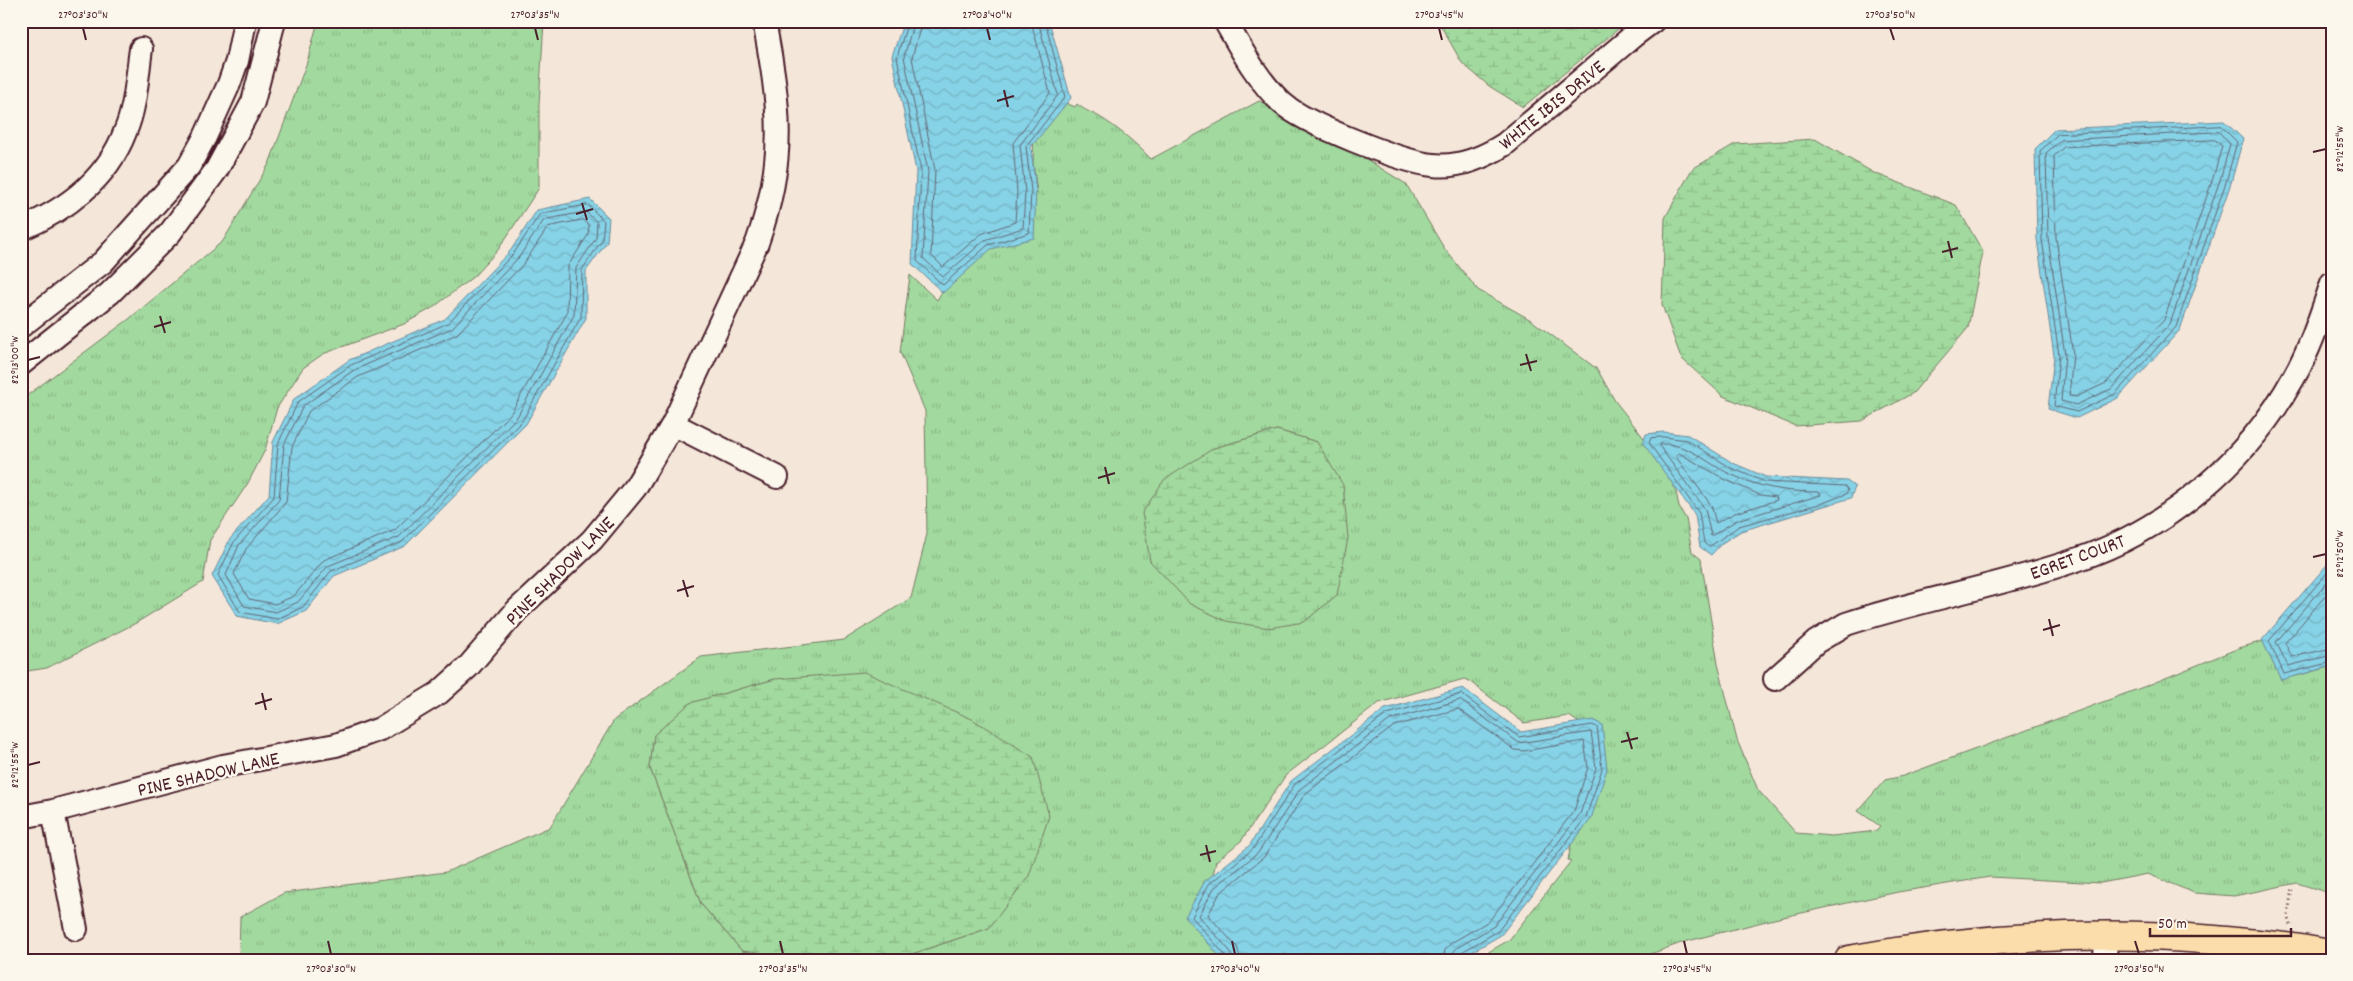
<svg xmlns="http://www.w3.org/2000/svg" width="2353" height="981" font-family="Dekko,sans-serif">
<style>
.grass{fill:url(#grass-tufts);stroke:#767c64;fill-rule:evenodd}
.wetland{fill:url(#wetland-marsh);stroke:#767c64}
.water{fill:url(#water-waves);stroke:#6e8a9b}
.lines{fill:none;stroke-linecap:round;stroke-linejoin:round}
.shore{stroke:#626776;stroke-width:1}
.minor-casing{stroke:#4a1f2b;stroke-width:26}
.major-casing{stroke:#4a1f2b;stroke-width:31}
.path{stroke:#4a1f2b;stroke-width:3;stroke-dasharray:1 4;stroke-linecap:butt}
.minor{stroke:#fbf7ec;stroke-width:22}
.major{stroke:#faddab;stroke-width:28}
.ticks{fill:none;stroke:#4a1f2b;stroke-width:2}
.labels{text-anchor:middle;stroke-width:5;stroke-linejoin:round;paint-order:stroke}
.street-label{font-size:20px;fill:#4a1f2b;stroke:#fbf7ec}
.neatline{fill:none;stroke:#4a1f2b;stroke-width:2}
.ticks-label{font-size:12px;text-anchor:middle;fill:#4a1f2b}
</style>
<defs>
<pattern id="grass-tufts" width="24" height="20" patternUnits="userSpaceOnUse" patternTransform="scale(1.25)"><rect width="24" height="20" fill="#a1d99e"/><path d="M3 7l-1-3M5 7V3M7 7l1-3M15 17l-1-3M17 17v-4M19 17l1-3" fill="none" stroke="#8cba88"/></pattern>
<pattern id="wetland-marsh" width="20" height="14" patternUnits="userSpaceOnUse" patternTransform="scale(1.25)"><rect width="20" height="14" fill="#a1d99e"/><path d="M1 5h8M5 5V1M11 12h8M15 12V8" fill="none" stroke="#8cba88"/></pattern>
<pattern id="water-waves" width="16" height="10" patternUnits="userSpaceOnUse" patternTransform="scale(1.25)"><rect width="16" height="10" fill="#86d2e6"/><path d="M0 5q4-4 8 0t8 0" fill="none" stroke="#75b4c5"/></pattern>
</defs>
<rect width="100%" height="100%" fill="#f4e7d9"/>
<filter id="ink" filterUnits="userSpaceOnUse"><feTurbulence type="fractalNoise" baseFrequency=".02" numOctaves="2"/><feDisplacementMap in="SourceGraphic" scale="10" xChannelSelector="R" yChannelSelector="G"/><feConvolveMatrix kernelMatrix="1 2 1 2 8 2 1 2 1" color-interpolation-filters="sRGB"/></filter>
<g filter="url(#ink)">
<!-- grass -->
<path class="grass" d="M 318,21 L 544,21 L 539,104 L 539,188 L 498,250 L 474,276 L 434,307 L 404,324 L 323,354 L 303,368 L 277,408 L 265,450 L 248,483 L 210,540 L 203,582 L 136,623 L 47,668 L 21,672 L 21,400 L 129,319 L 223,241 L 269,164 L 307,62 Z
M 1259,101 L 1307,122 L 1406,184 L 1444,248 L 1478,290 L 1531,320 L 1597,369 L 1615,401 L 1661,460 L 1676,491 L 1679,507 L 1686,519 L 1692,552 L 1701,559 L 1718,664 L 1737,740 L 1758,790 L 1796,833 L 1832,836 L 1877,831 L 1880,826 L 1858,811 L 1885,780 L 1903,776 L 2146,686 L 2239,648 L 2263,641 L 2274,665 L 2296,676 L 2332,666 L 2332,894 L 2297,883 L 2234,896 L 2194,893 L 2148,874 L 2101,883 L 1990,877 L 1898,892 L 1774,919 L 1684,942 L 1634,960 L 1475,960 L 1509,940 L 1571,861 L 1568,860 L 1593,732 L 1569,716 L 1524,723 L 1469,681 L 1464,679 L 1379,703 L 1286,775 L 1241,841 L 1216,861 L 1213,875 L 1250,960 L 882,960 L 915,953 L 989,928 L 775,679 L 691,703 L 654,735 L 650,768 L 701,904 L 742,951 L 810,960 L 239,960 L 240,917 L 284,893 L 446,872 L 550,827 L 614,720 L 701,657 L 844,640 L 911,598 L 927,534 L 925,411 L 900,352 L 910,275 L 937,300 L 947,283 L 1037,193 L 1033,163 L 1034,126 L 1066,103 L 1075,107 L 1077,104 C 1084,110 1090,112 1098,116 C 1117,127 1137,144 1151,159 ZM 1277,430 L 1317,442 L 1214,448 Z"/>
<!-- wetland -->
<path class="wetland" d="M 1438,21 L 1628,21 L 1523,107 L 1489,86 L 1462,63 Z
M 1815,139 L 1874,173 L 1956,205 L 1983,252 L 1968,328 L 1913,393 L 1862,421 L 1795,426 L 1723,396 L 1681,358 L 1662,305 L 1665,218 L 1692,169 L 1735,144 Z
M 1277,430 L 1317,442 L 1343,485 L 1348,538 L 1337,595 L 1304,622 L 1269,628 L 1226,621 L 1190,604 L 1150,561 L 1142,513 L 1164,480 L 1214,448 Z
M 864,672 L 972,719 L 1033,757 L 1049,816 L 1029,876 L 989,928 L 915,953 L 882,960 L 810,960 L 742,951 L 701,904 L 650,768 L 654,735 L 690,703 L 775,679 Z"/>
<!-- water -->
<path class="water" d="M 904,21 L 1049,21 L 1071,98 L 1031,147 L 1036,191 L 1034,238 L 991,249 L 943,293 L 912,264 L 916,171 L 892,56 Z
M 2224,121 L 2243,139 L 2231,183 L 2180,330 L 2118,398 L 2077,418 L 2048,409 L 2054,356 L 2037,239 L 2035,149 L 2055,129 Z
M 590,199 L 609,218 L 607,242 L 586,271 L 586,318 L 526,424 L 405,546 L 334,576 L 306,611 L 277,624 L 237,616 L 212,576 L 230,539 L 269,495 L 273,442 L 294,399 L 349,360 L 445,319 L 511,250 L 537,210 Z
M 1664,432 L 1688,435 L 1733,463 L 1766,477 L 1847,481 L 1855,487 L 1851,498 L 1741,531 L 1722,543 L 1711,555 L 1700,547 L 1695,515 L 1643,443 L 1646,434 Z
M 2332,559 L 2332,666 L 2281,680 L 2262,640 Z
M 1463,688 L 1521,732 L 1593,720 L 1602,725 L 1607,769 L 1591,819 L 1501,935 L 1458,960 L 1223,960 L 1185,917 L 1205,881 L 1249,846 L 1291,781 L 1385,709 Z"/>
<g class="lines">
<!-- shore -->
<path class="shore" d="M 908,21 L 897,57 L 921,171 L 917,261 L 943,285 L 988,245 L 1029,233 L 1031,191 L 1026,146 L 1065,97 L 1045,21
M 914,21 L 904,57 L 928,171 L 923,258 L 943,277 L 985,240 L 1023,228 L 1025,192 L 1020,145 L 1058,95 L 1038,21
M 922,21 L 912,58 L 935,170 L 931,255 L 943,267 L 981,234 L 1015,222 L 1017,192 L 1013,143 L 1050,93 L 1031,21
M 2221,126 L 2237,142 L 2226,182 L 2176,327 L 2115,394 L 2077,412 L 2054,406 L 2059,355 L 2042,239 L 2040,151 L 2058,134 Z
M 2219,132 L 2230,144 L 2220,180 L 2170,324 L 2111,389 L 2076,405 L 2061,401 L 2065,355 L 2048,238 L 2046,153 L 2061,140 Z
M 2215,140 L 2222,146 L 2213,178 L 2164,320 L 2106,383 L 2076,397 L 2069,396 L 2073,354 L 2056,238 L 2054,156 L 2064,147 Z
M 588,205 L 604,221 L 602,240 L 582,270 L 581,317 L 522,421 L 402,542 L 331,571 L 303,607 L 277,619 L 240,612 L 218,575 L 234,542 L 274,497 L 278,444 L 298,402 L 351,365 L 448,323 L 514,253 L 540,214 Z
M 586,212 L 597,222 L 596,238 L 576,268 L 574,315 L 517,417 L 399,537 L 328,566 L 298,602 L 276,612 L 244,606 L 226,575 L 239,545 L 279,500 L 284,445 L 303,406 L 354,370 L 452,328 L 519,257 L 544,220 Z
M 583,220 L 589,225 L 588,235 L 568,266 L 567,313 L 511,413 L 395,530 L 324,560 L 294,596 L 275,604 L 249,599 L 234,574 L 246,549 L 286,502 L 292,447 L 309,411 L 358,377 L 457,334 L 525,262 L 548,227 Z
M 1664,437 L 1687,440 L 1731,468 L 1765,482 L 1845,486 L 1848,490 L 1846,494 L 1823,503 L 1739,526 L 1709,547 L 1704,543 L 1699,513 L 1649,443 L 1651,438 Z
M 1661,444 C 1689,443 1706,463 1730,474 C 1760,488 1786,492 1819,492 L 1821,495 L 1737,520 L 1711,536 L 1705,509 L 1660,447 Z
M 1679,453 L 1726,480 L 1760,495 L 1776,497 L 1777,500 L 1735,513 L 1716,523 L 1711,505 L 1676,457 Z
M 2332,567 L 2269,641 L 2284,674 L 2332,662
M 2332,577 L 2276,642 L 2288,666 L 2332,655
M 2332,588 L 2285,643 L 2292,657 L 2332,648
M 1227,960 L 1225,955 L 1192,917 L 1209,884 L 1253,849 L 1295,784 L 1387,714 L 1461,694 L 1519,737 L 1592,725 L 1597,727 L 1602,769 L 1586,817 L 1498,931 L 1460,953 L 1457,960
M 1233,960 L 1230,951 L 1199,916 L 1214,888 L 1258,853 L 1300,789 L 1390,720 L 1460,700 L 1519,743 L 1591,732 L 1596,768 L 1580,814 L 1494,926 L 1455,949 L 1451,960
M 1241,960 L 1237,947 L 1208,915 L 1220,893 L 1264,857 L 1305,794 L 1394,726 L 1458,709 L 1515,750 L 1524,751 L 1584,741 L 1588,767 L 1574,811 L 1489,921 L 1451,943 L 1445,950 L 1443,960"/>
<defs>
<path id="minor" d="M 1225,21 C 1241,49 1258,81 1282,103 C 1305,124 1402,162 1433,165 C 1459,168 1483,158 1505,144 L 1633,36 L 1653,21
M 21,229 C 66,210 107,179 125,132 C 136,107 137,76 141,49
M 21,326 L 103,262 L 189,166 L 205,137 L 229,84 L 237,61 L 245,21
M 21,364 L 110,293 L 170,233 L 217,169 L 253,102 L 274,21
M 673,424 L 777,477
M 1775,679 L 1816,642 L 1846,624 C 1922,599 2001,586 2076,560 C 2167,530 2248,461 2294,377 C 2311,347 2321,315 2332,283
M 53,811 L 76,929
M 21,817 L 53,811 L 223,766 L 336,745 L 380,729 L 439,693 L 468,667 L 517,610 L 592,540 L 635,488 L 673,424 L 757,243 C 787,158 780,107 764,21
M 2105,960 L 2106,935"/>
<path id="major" d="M 1849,960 C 1971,937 2092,930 2215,940 C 2254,944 2294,946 2332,955"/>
</defs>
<!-- minor casing -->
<use href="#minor" class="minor-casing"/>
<!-- major casing -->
<use href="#major" class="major-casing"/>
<!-- path -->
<path class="path" d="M 2291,925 L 2288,916 L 2292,887"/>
<!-- minor -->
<use href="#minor" class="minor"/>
<!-- major -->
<use href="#major" class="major"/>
</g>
</g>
<!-- ticks -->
<path class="ticks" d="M 83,28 L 86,40M 535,28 L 538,40M 987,28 L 990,40M 1439,28 L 1442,40M 1890,28 L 1894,40M 1004,90 L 1008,107M 997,101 L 1014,96M 2313,152 L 2326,149M 582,203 L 587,220M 576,214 L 593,209M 1948,241 L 1952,258M 1942,252 L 1958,248M 160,316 L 165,333M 154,327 L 171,322M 1526,354 L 1531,371M 28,360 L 40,357M 1520,365 L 1537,361M 1105,467 L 1109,484M 1098,478 L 1115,473M 2313,557 L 2326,554M 683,580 L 688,597M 677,591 L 694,586M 2049,619 L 2053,636M 2043,630 L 2060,625M 262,693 L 266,710M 255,704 L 272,699M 1627,732 L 1632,749M 1621,742 L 1638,738M 28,765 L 40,762M 1206,845 L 1210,862M 1200,855 L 1216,851M 328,941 L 331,954M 780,941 L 783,954M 1232,941 L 1235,954M 1684,941 L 1687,954M 2135,941 L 2139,954"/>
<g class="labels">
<!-- street labels -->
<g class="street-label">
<text transform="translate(1551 104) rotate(-39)" y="7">WHITE IBIS DRIVE</text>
<text transform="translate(2077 556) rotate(-20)" y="7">EGRET COURT</text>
<text transform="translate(559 570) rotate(-45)" y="7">PINE SHADOW LANE</text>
<text transform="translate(208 773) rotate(-13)" y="7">PINE SHADOW LANE</text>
</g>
</g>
<!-- margin -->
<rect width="2353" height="981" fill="none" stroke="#fbf7ec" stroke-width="55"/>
<!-- scale -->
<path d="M2150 928v8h141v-8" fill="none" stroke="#4a1f2b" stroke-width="2.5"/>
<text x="2158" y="928" font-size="15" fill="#4a1f2b" stroke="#fbf7ec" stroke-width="4" paint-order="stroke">50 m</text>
<rect x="28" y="28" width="2298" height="926" class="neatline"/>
<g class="ticks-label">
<text x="83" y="18">27°03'30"N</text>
<text x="535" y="18">27°03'35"N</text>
<text x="987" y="18">27°03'40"N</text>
<text x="1439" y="18">27°03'45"N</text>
<text x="1890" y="18">27°03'50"N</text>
<text transform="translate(2339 149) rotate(-90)" y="4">82°12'55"W</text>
<text transform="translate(14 360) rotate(-90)" y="4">82°13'00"W</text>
<text transform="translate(2339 554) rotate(-90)" y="4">82°12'50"W</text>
<text transform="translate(14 765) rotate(-90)" y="4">82°12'55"W</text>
<text x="331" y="972">27°03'30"N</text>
<text x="783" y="972">27°03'35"N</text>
<text x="1235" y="972">27°03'40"N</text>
<text x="1687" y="972">27°03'45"N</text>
<text x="2139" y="972">27°03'50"N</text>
</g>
</svg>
